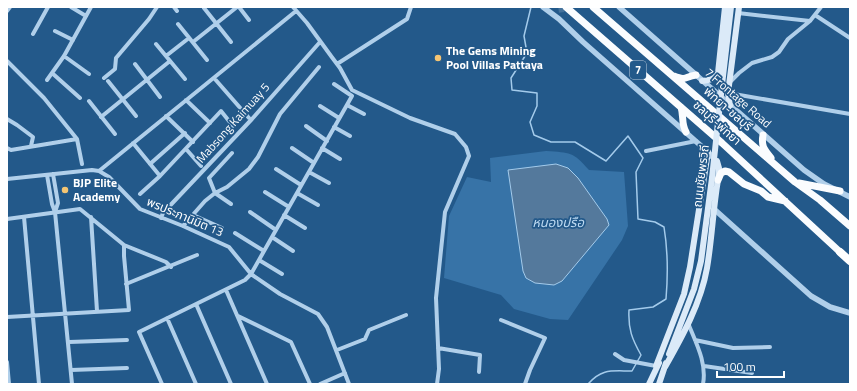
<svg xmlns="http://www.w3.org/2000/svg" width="857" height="391" font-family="'Titillium Web','Noto Sans Thai',sans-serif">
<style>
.green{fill:#3773a7}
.water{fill:#54799c;stroke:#a4cbeb}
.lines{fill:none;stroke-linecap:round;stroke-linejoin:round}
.stream{stroke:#a4cbeb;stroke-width:1.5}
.tertiary-tunnel{stroke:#44729c;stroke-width:5.5;stroke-dasharray:5.5 3;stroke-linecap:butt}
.minor{stroke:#b0cfea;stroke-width:4}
.tertiary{stroke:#b0cfea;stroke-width:5.5}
.secondary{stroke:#dbeaf8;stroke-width:6}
.trunk{stroke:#fafcfe;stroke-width:7}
.motorway{stroke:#fff;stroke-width:8}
.secondary-bridge{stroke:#dbeaf8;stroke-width:6}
.poi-dot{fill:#f5c573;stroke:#23598a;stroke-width:1.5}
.labels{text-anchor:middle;stroke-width:3.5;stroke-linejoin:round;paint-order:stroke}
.shield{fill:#23598a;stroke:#bdcddc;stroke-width:1}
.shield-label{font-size:11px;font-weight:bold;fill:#fff}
.poi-label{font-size:12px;font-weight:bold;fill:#fff;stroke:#23598a;text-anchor:start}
.street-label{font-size:12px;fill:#fff;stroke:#23598a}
.water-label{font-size:13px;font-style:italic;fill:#bcd9f1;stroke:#23598a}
</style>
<rect width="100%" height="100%" fill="#23598a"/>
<!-- green -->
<path class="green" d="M 546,151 C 571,153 572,151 589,170 L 624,172 L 628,226 L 622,240 L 568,320 L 550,319 L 514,309 L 501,295 L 444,278 L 449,216 L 467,177 L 491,182 L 490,158 Z"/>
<!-- water -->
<path class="water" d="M 556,164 L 568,168 L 578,178 L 607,219 L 609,225 L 562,281 L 554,285 L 535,283 L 526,278 L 523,271 L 508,170 Z"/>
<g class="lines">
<!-- stream -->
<path class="stream" d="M 531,7 L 524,36 L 527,53 L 511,78 L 512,90 L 537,93 L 537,106 L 530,122 L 534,135 L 551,142 L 575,142 L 606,161 L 628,136 L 643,158 L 636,172 L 638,219 L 655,222 L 664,227 C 668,251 668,275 666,299 L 653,307 L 629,310 C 628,329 632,339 641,355 L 632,371 C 612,371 602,368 588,384"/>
<!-- tertiary-tunnel -->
<path class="tertiary-tunnel" d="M 561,7 L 562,15"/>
<!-- minor -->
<path class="minor" d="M 71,7 L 86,16
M 174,7 L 177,11
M 239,7 L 249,20
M 293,7 L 307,23 L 331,56 L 340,68 L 352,90 L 410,118 L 455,134 L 466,147 L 469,156 L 445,212 L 436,298 L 439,369 L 437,384
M 204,8 L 231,42
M 7,11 L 10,7
M 738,13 L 810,21
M 815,15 L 850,38
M 178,24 L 207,60
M 55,31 L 73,40
M 33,34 L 48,7
M 193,42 L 237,7
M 156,44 L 185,79
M 64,56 L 89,74
M 166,56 L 189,38
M 7,61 L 44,98 L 77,139 L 82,164
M 135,64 L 160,97
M 337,64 L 407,19 L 411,7
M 52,73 L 80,98
M 104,78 L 115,69 L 116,58 L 149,19 L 157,7
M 214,78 L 249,118
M 47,80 L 64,56 L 91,7
M 108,81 L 136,116
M 729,83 L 739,73 L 752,63 L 772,57 L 779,52 L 788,39 L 810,21 L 821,7
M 728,93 L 850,114
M 186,100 L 210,123
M 89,101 L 115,134
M 347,105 L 364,114
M 320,106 L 339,118
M 166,116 L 193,142
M 101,117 L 170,61
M 7,119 L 17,125 L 33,137 L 31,146
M 306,126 L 327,141
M 334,127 L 350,136
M 133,143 L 160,176
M 7,148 L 11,150 L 77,139
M 292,148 L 314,163
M 322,148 L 340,159
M 186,149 L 201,166
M 646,151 L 696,141
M 150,164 L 185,133
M 276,169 L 301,185
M 99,171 L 296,11
M 309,172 L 329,183
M 53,174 L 58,203 L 55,212
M 47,175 L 52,204 L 55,212 L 72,384
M 7,179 L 92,170 L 99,171 L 109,177 L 140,209 L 183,226 L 229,247 L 251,274 L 280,294 L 318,314 L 327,327 L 349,384
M 265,192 L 289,207
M 297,193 L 318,205
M 140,194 L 160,176 L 221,111 L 233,126
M 231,204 L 215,193 L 209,178 L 232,153
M 250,212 L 276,230
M 193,215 L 222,228
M 284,215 L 305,228
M 24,217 L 39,384
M 91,217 L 97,311
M 161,218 L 163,213 L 252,119 L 320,42
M 7,219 L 80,209 L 124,245 L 166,262 L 171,267
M 183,226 L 205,201 L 215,193 L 227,187 L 249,169 L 258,157 L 280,114 L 319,67
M 235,233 L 264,251
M 272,237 L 293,251
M 259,260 L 282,274
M 126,284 L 197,255
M 226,290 L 267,384
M 196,304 L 231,384
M 238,316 L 291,342 L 310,384
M 7,317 L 129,310 L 124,256 L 124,245
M 167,318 L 196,384
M 501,320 L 545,338 L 530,370 L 525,384
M 688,323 C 696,343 707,363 703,384
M 695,340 L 733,348 L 770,347
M 69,342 L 127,340
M 438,348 L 480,355 L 479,372
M 337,350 L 365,339 L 369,330 L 406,315
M 615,354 L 624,360 L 656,366
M 7,362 L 9,384
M 704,366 L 752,373
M 71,370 L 127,368
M 162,384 L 139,332 L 245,280 L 251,274 L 352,96 L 334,84
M 320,384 L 345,373"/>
<!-- tertiary -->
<path class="tertiary" d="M 543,7 L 559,19 L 583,42 L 708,152 L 716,161
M 619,7 L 804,170 L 824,184 L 850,197
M 714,209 L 811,296 L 830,307 L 850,313"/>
<!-- secondary -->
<path class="secondary" d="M 702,81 C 710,80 714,80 718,73 L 725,7
M 722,85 L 731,7
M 730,106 L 728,93 L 739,7
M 669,354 L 694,289 L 701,261 L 712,178
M 656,366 L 684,294 L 690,267 L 708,152
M 665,367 C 682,337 701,303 707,268 C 712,239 713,209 718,180 L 719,168 L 717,161
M 649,384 L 659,363
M 659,384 L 666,363"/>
<!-- trunk -->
<path class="trunk" d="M 566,7 L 722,143 L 840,252
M 593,7 L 795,182 L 820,200 L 850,226
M 674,76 C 687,81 684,77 696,75
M 681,107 C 684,117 681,123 686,132
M 763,135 C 761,146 764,149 771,158
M 718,180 L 721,173 L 725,171 L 729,172 L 744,184 L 761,191 L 768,197 L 785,201
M 799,183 L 840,191"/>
<!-- motorway -->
<path class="motorway" d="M 840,252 L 850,261"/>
<!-- secondary-bridge -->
<path class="secondary-bridge" d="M 712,178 L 722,85"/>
</g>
<!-- markers -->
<g class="poi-dot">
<circle cx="438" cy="58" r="4"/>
<circle cx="65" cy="190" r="4"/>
</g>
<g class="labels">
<!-- shield labels -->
<rect class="shield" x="630" y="61" width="16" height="18" rx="3"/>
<g class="shield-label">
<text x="638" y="74">7</text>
</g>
<!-- poi labels -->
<g class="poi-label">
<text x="446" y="55">The Gems Mining<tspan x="446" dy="14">Pool Villas Pattaya</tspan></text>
<text x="73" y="187">BJP Elite<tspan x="73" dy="14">Academy</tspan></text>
</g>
<!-- street labels -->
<g class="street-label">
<text transform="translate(738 98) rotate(41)" y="4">7 Frontage Road</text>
<text transform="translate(728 109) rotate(41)" y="4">พัทยา-ชลบุรี</text>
<text transform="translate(233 123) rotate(-48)" y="4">Mabsong Kaimuay 5</text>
<text transform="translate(717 123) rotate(42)" y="4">ชลบุรี-พัทยา</text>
<text transform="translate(701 176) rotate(-83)" y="4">ถนนชัยพรวิถี</text>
<text transform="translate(185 217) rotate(23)" y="4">พรประภานิมิต 13</text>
</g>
<!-- water labels -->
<g class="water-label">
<text x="558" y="227">หนองปรือ</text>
</g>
</g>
<!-- border -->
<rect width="857" height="391" fill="none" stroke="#ffffff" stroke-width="16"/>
<!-- scale -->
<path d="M717 371v6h67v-6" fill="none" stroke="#ffffff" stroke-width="2"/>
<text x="723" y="371" font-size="12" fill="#ffffff" stroke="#23598a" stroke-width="3" paint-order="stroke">100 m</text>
</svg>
